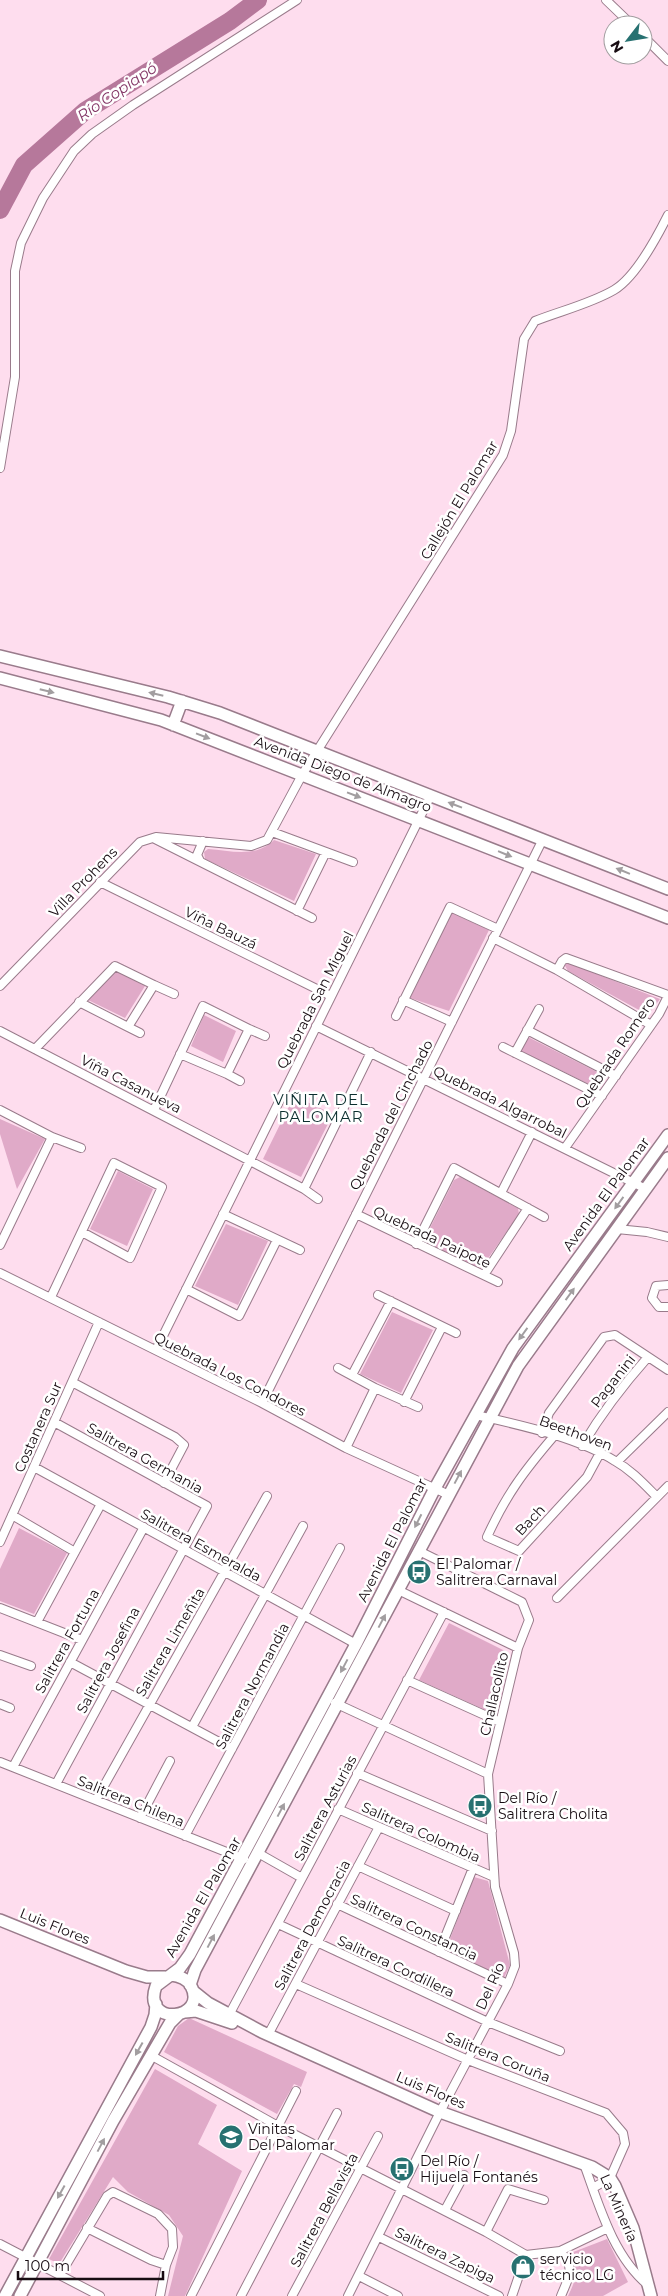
<svg xmlns="http://www.w3.org/2000/svg" width="668" height="2296" font-family="Montserrat,sans-serif">
<style>
.green{fill:#e0aac8}
.lines{fill:none;stroke-linecap:round;stroke-linejoin:round}
.river{stroke:#b6789b;stroke-width:18}
.street-casing{stroke:#997b8b;stroke-width:10}
.secondary-casing{stroke:#997b8b;stroke-width:14}
.street{stroke:#fff;stroke-width:8}
.secondary{stroke:#fff;stroke-width:11}
.oneway{fill:#a29ea0}
.labels{text-anchor:middle;stroke-width:5;stroke-linejoin:round;paint-order:stroke}
.street-label{font-size:14px;fill:#170c12;stroke:#fff}
.poi-label{font-size:14px;fill:#170c12;stroke:#fff;text-anchor:start}
.water-label{font-size:15px;font-style:italic;fill:#843767;stroke:#fff}
.neighbourhood-label{font-size:15px;letter-spacing:1px;fill:#0c2f2f;stroke:#fff}
</style>
<rect width="100%" height="100%" fill="#feddee"/>
<!-- green -->
<path class="green" d="M 274,840 L 316,854 L 294,901 L 205,859 L 204,852 L 208,849 C 232,851 256,858 274,840 Z
M 452,913 L 489,930 L 449,1011 L 410,998 Z
M 569,963 L 660,999 L 648,1015 L 568,971 L 564,964 Z
M 116,971 L 145,986 L 125,1018 L 88,1000 Z
M 204,1015 L 236,1031 L 223,1062 L 191,1046 Z
M 528,1037 L 605,1076 L 597,1088 L 521,1051 Z
M 294,1096 L 333,1114 L 301,1177 L 263,1159 Z
M 0,1119 L 45,1139 L 17,1189 L 0,1134 Z
M 118,1171 L 153,1189 L 127,1246 L 90,1229 Z
M 460,1177 L 518,1208 L 519,1214 L 482,1267 L 476,1268 L 429,1247 L 424,1240 L 454,1180 Z
M 226,1224 L 268,1241 L 238,1305 L 195,1286 Z
M 392,1312 L 433,1330 L 401,1393 L 360,1374 Z
M 19,1528 L 67,1553 L 34,1614 L 0,1601 L 0,1569 Z
M 449,1623 L 507,1652 L 492,1713 L 419,1680 Z
M 474,1877 L 488,1881 L 510,1965 L 504,1978 L 445,1952 Z
M 189,2018 L 307,2072 L 301,2087 L 294,2084 L 277,2114 L 164,2052 L 178,2026 Z
M 155,2069 L 217,2105 L 198,2144 L 242,2171 L 185,2296 L 168,2296 L 183,2236 L 169,2215 L 128,2192 L 113,2177 L 59,2264 L 49,2259 Z
M 607,2239 L 628,2282 L 603,2296 L 568,2296 C 577,2277 579,2272 568,2254 Z"/>
<g class="lines">
<!-- river -->
<path class="river" d="M 0,210 L 24,165 L 85,111 L 230,21 L 258,0"/>
<defs>
<path id="street" d="M 606,0 L 632,25
M 643,36 L 668,61
M 0,468 L 15,377 L 15,271 L 21,243 L 43,198 L 74,151 L 92,134 L 133,105 L 297,0
M 272,832 L 353,862
M 155,839 L 312,918
M 200,861 L 197,855 L 203,841
M 100,882 L 331,996
M 297,911 L 326,852
M 493,938 L 557,970 L 651,1025
M 557,970 L 562,961 L 566,958 L 668,995
M 154,985 L 174,994
M 0,986 L 140,842 L 156,837 L 251,846 L 267,840 L 302,775 L 503,455 L 511,431 L 524,339 L 535,321 C 560,311 590,304 614,290 C 636,277 657,237 668,215
M 403,1000 L 452,1022
M 396,1016 L 450,907 L 498,929
M 316,1026 L 646,1189
M 128,1027 L 140,1033
M 249,1029 L 265,1036
M 527,1030 L 616,1076
M 0,1031 L 304,1189 L 318,1199
M 503,1047 L 602,1096
M 35,1049 L 115,966 L 154,985 L 128,1027 L 79,1002
M 515,1053 L 539,1009
M 227,1074 L 240,1081
M 0,1110 L 52,1137 L 0,1245
M 154,1110 L 203,1006 L 249,1029 L 227,1074 L 180,1054
M 52,1137 L 81,1148
M 565,1148 L 659,1014 L 668,996
M 304,1189 L 371,1052
M 501,1193 L 532,1132
M 223,1214 L 300,1250
M 356,1214 L 498,1282
M 617,1229 L 647,1232 L 668,1237
M 416,1244 L 454,1168 L 544,1217
M 0,1273 L 262,1403 L 346,1448 L 449,1495
M 484,1275 L 528,1208
M 668,1285 L 656,1286 L 652,1298 L 659,1307 L 668,1307
M 186,1289 L 239,1316 L 277,1240
M 378,1295 L 456,1333
M 51,1297 L 114,1163 L 162,1187 L 130,1258 L 82,1232
M 156,1350 L 431,795
M 338,1368 L 375,1388 L 418,1407
M 352,1375 L 391,1301
M 72,1382 L 175,1437 L 184,1445 L 164,1483
M 404,1402 L 442,1327
M 262,1403 L 543,839
M 476,1415 C 519,1425 577,1437 615,1461 C 631,1470 643,1483 656,1496
M 54,1422 L 207,1506 L 56,1784
M 542,1433 L 549,1413 L 604,1337 L 615,1335 L 668,1370
M 554,1436 C 524,1471 506,1495 487,1537 L 519,1551 L 587,1477 L 600,1453
M 582,1446 C 601,1414 624,1384 648,1357
M 346,1448 L 375,1388
M 617,1462 L 668,1412
M 34,1467 L 356,1644
M 12,1515 L 75,1552
M 0,1542 L 99,1322
M 419,1551 L 522,1602 L 529,1620 L 518,1648 L 488,1774
M 398,1590 L 518,1648
M 557,1598 L 668,1486
M 0,1608 L 82,1640
M 37,1622 L 101,1504
M 0,1655 L 31,1666
M 70,1662 L 232,1749
M 407,1680 L 500,1722
M 335,1703 L 488,1774 L 495,1887 L 514,1953 L 515,1966 L 508,1984 L 440,2112 L 348,2296
M 0,1704 L 10,1708
M 192,1727 L 303,1526
M 0,1762 L 244,1859
M 13,1767 L 144,1527
M 357,1773 L 492,1831
M 96,1800 L 267,1496
M 338,1809 L 494,1877
M 140,1818 L 170,1761
M 185,1836 L 340,1548
M 258,1853 L 302,1878
M 358,1866 L 456,1911
M 337,1904 L 508,1984
M 278,1924 L 488,2022 L 560,2051
M 439,1952 L 473,1868
M 296,1984 L 468,2060 L 606,2113 L 623,2133 L 625,2144 L 610,2178 L 593,2188
M 229,2015 L 444,1612
M 268,2035 L 379,1827
M 152,2056 L 278,2126 L 486,2232 L 526,2255 L 560,2251 L 608,2228
M 584,2164 C 599,2205 613,2256 648,2285
M 445,2210 L 464,2175
M 87,2228 L 151,2260 L 166,2265
M 486,2232 L 508,2189 L 544,2200
M 379,2237 L 499,2296
M 0,2244 L 100,2296
M 560,2251 C 576,2269 569,2276 561,2296
M 60,2275 L 107,2196 L 113,2192 L 158,2214 L 172,2229 L 173,2247 L 166,2265 L 160,2296
M 359,2276 L 398,2296
M 191,2296 L 296,2091
M 241,2296 L 337,2113
M 292,2296 L 378,2136
M 512,2296 L 526,2255"/>
<path id="secondary" d="M 0,656 L 168,697 L 220,713 L 668,889
M 0,678 L 161,720 L 668,918
M 173,725 L 182,701
M 0,1920 L 126,1971 L 147,1977 L 165,1977
M 171,1975 C 179,1976 187,1978 191,1986 C 209,2020 141,2028 156,1986 L 180,1968 L 190,1954 L 356,1644 L 434,1490 L 513,1348 L 668,1135
M 190,1985 L 195,1970 L 518,1366 L 668,1158
M 193,1991 L 208,2003 L 262,2032 L 440,2112 L 592,2167 L 610,2178 L 615,2186 L 633,2228 L 651,2296
M 185,2012 L 196,2011 L 232,2023
M 5,2296 L 151,2027 L 155,2015 L 156,2004
M 20,2296 L 113,2121 L 170,2023 L 178,2015"/>
</defs>
<!-- street casing -->
<use href="#street" class="street-casing"/>
<!-- secondary casing -->
<use href="#secondary" class="secondary-casing"/>
<!-- street -->
<use href="#street" class="street"/>
<!-- secondary -->
<use href="#secondary" class="secondary"/>
</g>
<!-- one-way arrows -->
<defs><path id="oneway-solid" d="M-6-.8H1V-3.2L6.5 0L1 3.2V.8H-6Z" transform="scale(1.25)"/></defs>
<g class="oneway">
<use href="#oneway-solid" transform="translate(47 691) rotate(14)"/>
<use href="#oneway-solid" transform="translate(156 694) rotate(-167)"/>
<use href="#oneway-solid" transform="translate(203 736) rotate(21)"/>
<use href="#oneway-solid" transform="translate(354 795) rotate(21)"/>
<use href="#oneway-solid" transform="translate(455 805) rotate(-159)"/>
<use href="#oneway-solid" transform="translate(505 854) rotate(22)"/>
<use href="#oneway-solid" transform="translate(623 871) rotate(-158)"/>
<use href="#oneway-solid" transform="translate(619 1203) rotate(126)"/>
<use href="#oneway-solid" transform="translate(570 1294) rotate(-54)"/>
<use href="#oneway-solid" transform="translate(523 1334) rotate(126)"/>
<use href="#oneway-solid" transform="translate(458 1477) rotate(-62)"/>
<use href="#oneway-solid" transform="translate(418 1521) rotate(117)"/>
<use href="#oneway-solid" transform="translate(382 1621) rotate(-62)"/>
<use href="#oneway-solid" transform="translate(344 1666) rotate(118)"/>
<use href="#oneway-solid" transform="translate(281 1810) rotate(-62)"/>
<use href="#oneway-solid" transform="translate(211 1941) rotate(-62)"/>
<use href="#oneway-solid" transform="translate(139 2049) rotate(119)"/>
<use href="#oneway-solid" transform="translate(101 2145) rotate(-62)"/>
<use href="#oneway-solid" transform="translate(61 2192) rotate(119)"/>
</g>
<!-- icons -->
<defs>
<symbol id="bus-disc" viewBox="-11 -11 22 22"><circle r="9.5" fill="#277171" stroke="#fff"/><path d="M-5-6H5V4H4V6H2V4H-2V6H-4V4H-5ZM-3.5-4V0h7V-4ZM-3.5 1.2v1.5H-2V1.2ZM2 1.2v1.5H3.5V1.2Z" fill="#fff"/></symbol>
<symbol id="school-disc" viewBox="-11 -11 22 22"><circle r="9.5" fill="#277171" stroke="#fff"/><path d="M0-5L7-2L0 1L-7-2ZM-4 1L0 2.5L4 1V4Q0 6-4 4Z" fill="#fff"/></symbol>
<symbol id="shop-disc" viewBox="-11 -11 22 22"><circle r="9.5" fill="#277171" stroke="#fff"/><path d="M-5-2.5h2.3a2.7 3.5 0 0 1 5.4 0H5L5.5 6h-11ZM-1.5-2.5h3a1.5 2.3 0 0 0-3 0Z" fill="#fff"/></symbol>
</defs>
<g fill-rule="evenodd">
<use href="#bus-disc" x="405" y="1558" width="28" height="28"/>
<use href="#bus-disc" x="466" y="1792" width="28" height="28"/>
<use href="#school-disc" x="217" y="2123" width="28" height="28"/>
<use href="#bus-disc" x="388" y="2155" width="28" height="28"/>
<use href="#shop-disc" x="509" y="2253" width="28" height="28"/>
</g>
<g class="labels">
<!-- street labels -->
<g class="street-label">
<text transform="translate(459 500) rotate(-59)" y="5">Callejón El Palomar</text>
<text transform="translate(343 774) rotate(21)" y="5">Avenida Diego de Almagro</text>
<text transform="translate(83 882) rotate(-46)" y="5">Villa Prohens</text>
<text transform="translate(221 928) rotate(26)" y="5">Viña Bauzá</text>
<text transform="translate(315 1000) rotate(-63)" y="5">Quebrada San Miguel</text>
<text transform="translate(615 1053) rotate(-56)" y="5">Quebrada Romero</text>
<text transform="translate(131 1084) rotate(27)" y="5">Viña Casanueva</text>
<text transform="translate(500 1102) rotate(26)" y="5">Quebrada Algarrobal</text>
<text transform="translate(391 1115) rotate(-63)" y="5">Quebrada del Cinchado</text>
<text transform="translate(606 1194) rotate(-54)" y="5">Avenida El Palomar</text>
<text transform="translate(432 1237) rotate(25)" y="5">Quebrada Paipote</text>
<text transform="translate(230 1374) rotate(27)" y="5">Quebrada Los Condores</text>
<text transform="translate(613 1381) rotate(-52)" y="5">Paganini</text>
<text transform="translate(38 1427) rotate(-66)" y="5">Costanera Sur</text>
<text transform="translate(576 1433) rotate(20)" y="5">Beethoven</text>
<text transform="translate(145 1458) rotate(29)" y="5">Salitrera Germania</text>
<text transform="translate(530 1520) rotate(-47)" y="5">Bach</text>
<text transform="translate(392 1540) rotate(-63)" y="5">Avenida El Palomar</text>
<text transform="translate(201 1545) rotate(29)" y="5">Salitrera Esmeralda</text>
<text transform="translate(67 1641) rotate(-61)" y="5">Salitrera Fortuna</text>
<text transform="translate(170 1642) rotate(-60)" y="5">Salitrera Limeñita</text>
<text transform="translate(108 1660) rotate(-62)" y="5">Salitrera Josefina</text>
<text transform="translate(252 1686) rotate(-62)" y="5">Salitrera Normandia</text>
<text transform="translate(494 1694) rotate(-77)" y="5">Challacollito</text>
<text transform="translate(131 1801) rotate(22)" y="5">Salitrera Chilena</text>
<text transform="translate(325 1808) rotate(-62)" y="5">Salitrera Asturias</text>
<text transform="translate(421 1832) rotate(24)" y="5">Salitrera Colombia</text>
<text transform="translate(203 1897) rotate(-60)" y="5">Avenida El Palomar</text>
<text transform="translate(312 1925) rotate(-62)" y="5">Salitrera Democracia</text>
<text transform="translate(55 1926) rotate(22)" y="5">Luis Flores</text>
<text transform="translate(414 1927) rotate(25)" y="5">Salitrera Constancia</text>
<text transform="translate(396 1966) rotate(25)" y="5">Salitrera Cordillera</text>
<text transform="translate(490 1986) rotate(-66)" y="5">Del Río</text>
<text transform="translate(498 2057) rotate(22)" y="5">Salitrera Coruña</text>
<text transform="translate(431 2090) rotate(23)" y="5">Luis Flores</text>
<text transform="translate(619 2208) rotate(66)" y="5">La Minería</text>
<text transform="translate(324 2210) rotate(-62)" y="5">Salitrera Bellavista</text>
<text transform="translate(445 2255) rotate(26)" y="5">Salitrera Zapiga</text>
</g>
<!-- poi labels -->
<g class="poi-label">
<text x="436" y="1569">El Palomar /<tspan x="436" dy="16">Salitrera Carnaval</tspan></text>
<text x="498" y="1803">Del Río /<tspan x="498" dy="16">Salitrera Cholita</tspan></text>
<text x="248" y="2134">Vinitas<tspan x="248" dy="16">Del Palomar</tspan></text>
<text x="420" y="2166">Del Río /<tspan x="420" dy="16">Hijuela Fontanés</tspan></text>
<text x="540" y="2264">servicio<tspan x="540" dy="16">técnico LG</tspan></text>
</g>
<!-- water labels -->
<g class="water-label">
<text transform="translate(117 92) rotate(-34)" y="5">Río Copiapó</text>
</g>
<!-- neighbourhood labels -->
<g class="neighbourhood-label">
<text x="321" y="1105">VIÑITA DEL<tspan x="321" dy="17">PALOMAR</tspan></text>
</g>
</g>
<!-- north arrow -->
<g transform="translate(628 40) rotate(239)"><circle r="24" fill="#ffffff" stroke="#a29ea0"/>
<path d="M0-4L9 19L0 12L-9 19Z" fill="#277171"/>
<text y="-8" font-size="14" font-weight="bold" text-anchor="middle" fill="#170c12">N</text>
</g>
<!-- scale -->
<path d="M18 2271v8h145v-8" fill="none" stroke="#170c12" stroke-width="2.5"/>
<text x="25" y="2271" font-size="15" fill="#170c12" stroke="#ffffff" stroke-width="4" paint-order="stroke">100 m</text>
</svg>
